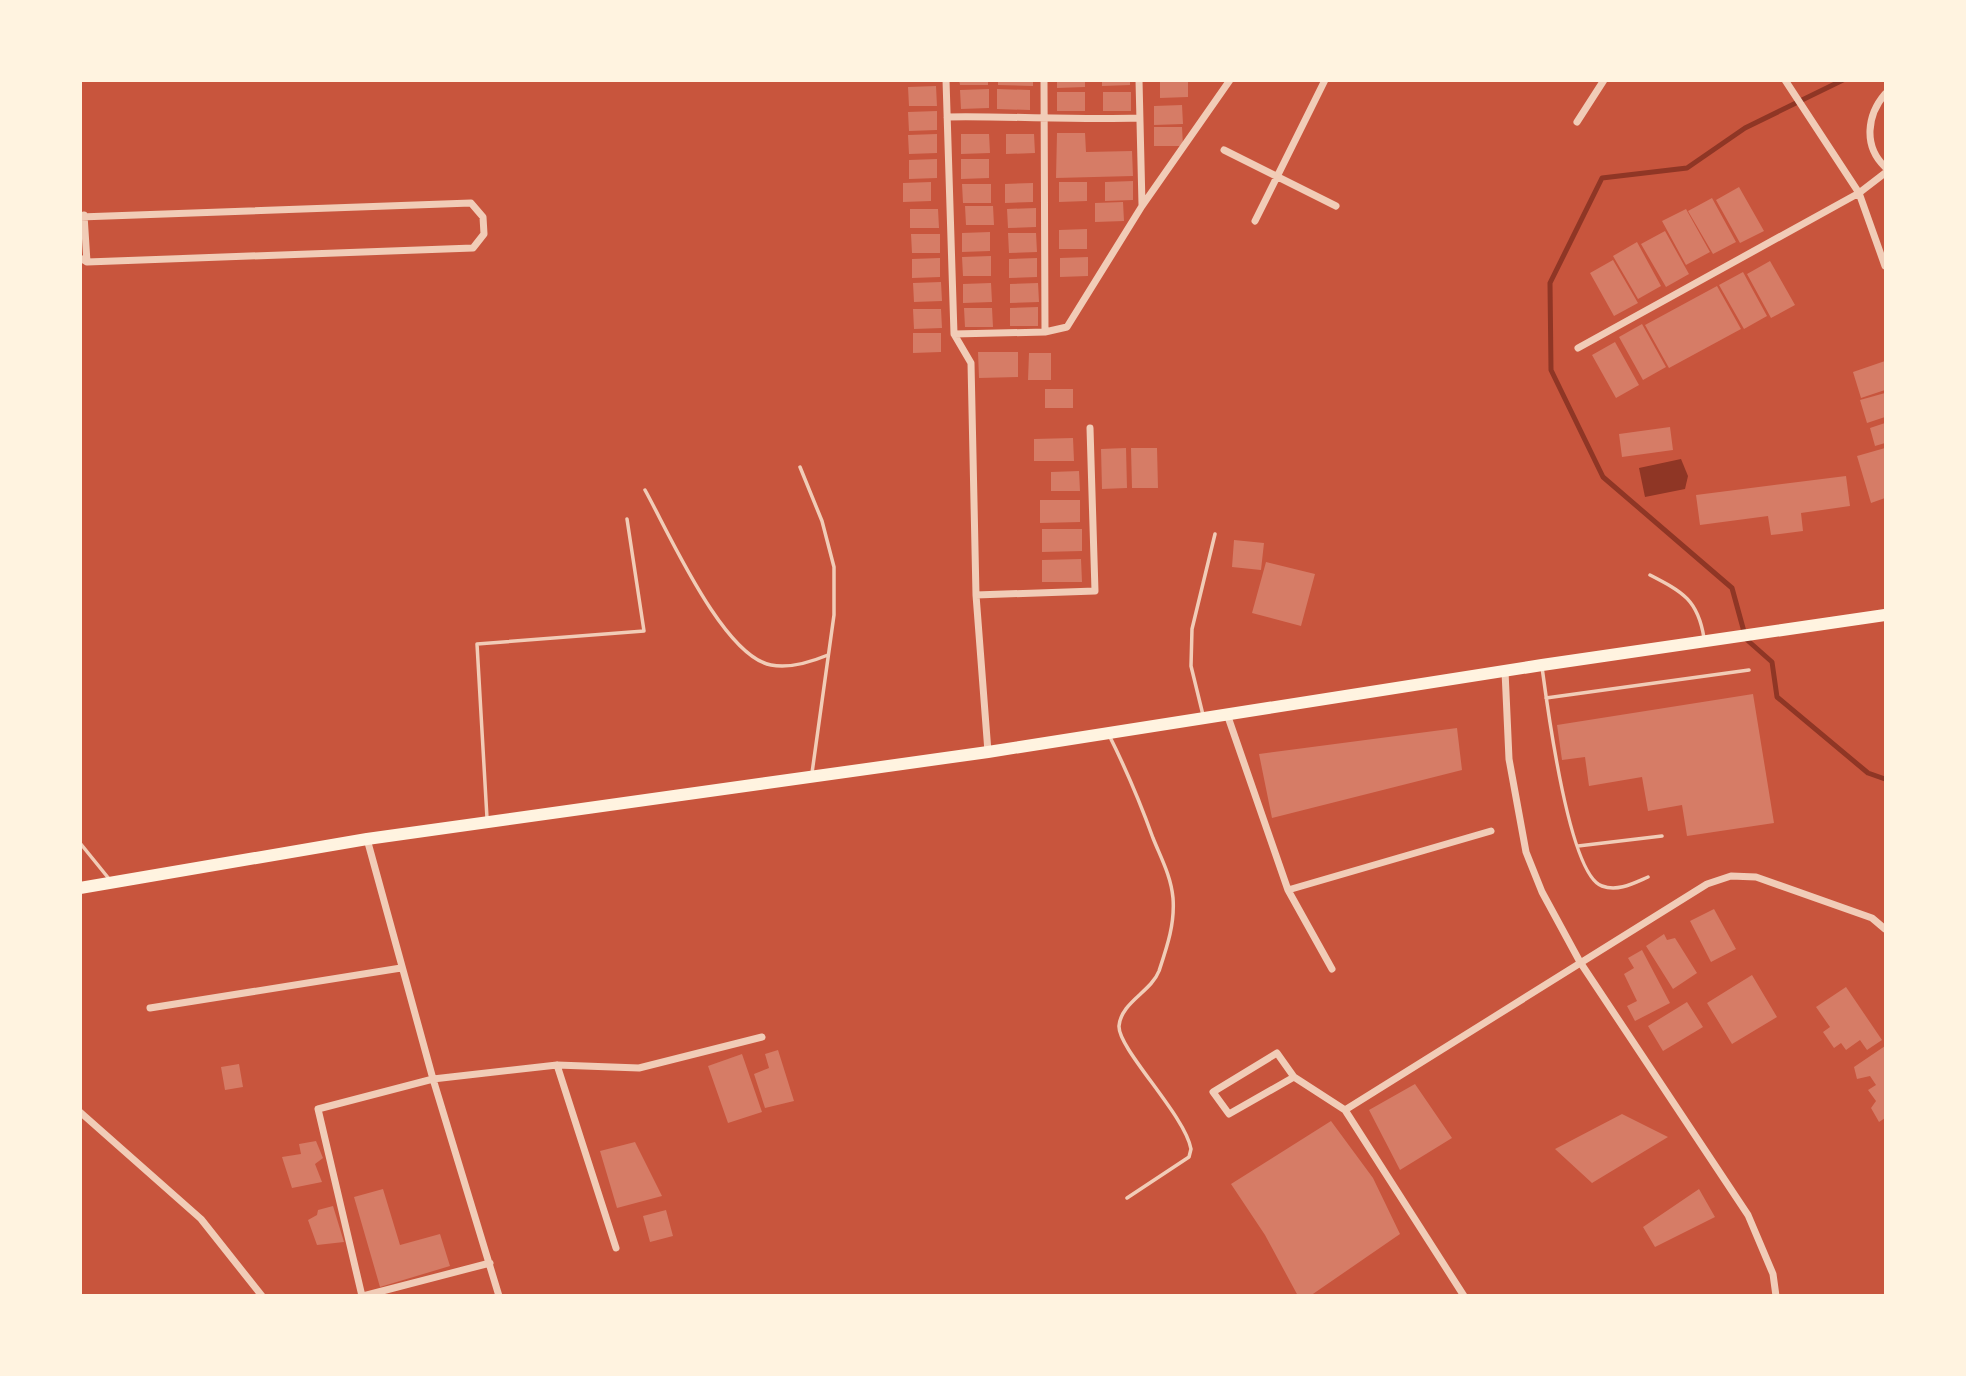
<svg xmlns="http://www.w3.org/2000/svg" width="1966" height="1376" font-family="Georgia,serif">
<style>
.water{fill:#8f3625}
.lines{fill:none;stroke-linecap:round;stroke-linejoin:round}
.stream{stroke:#8f3625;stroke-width:5}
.building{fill:#d67c66}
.service{stroke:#f1ccb7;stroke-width:3.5}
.minor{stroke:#f1ccb7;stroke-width:7}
.primary{stroke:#fff3e0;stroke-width:12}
</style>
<rect width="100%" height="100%" fill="#c8553d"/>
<!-- water -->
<path class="water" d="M 1681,459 L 1688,476 L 1685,489 L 1645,497 L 1639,468 Z"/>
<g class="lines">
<!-- stream -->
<path class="stream" d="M 1843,80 L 1745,128 L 1687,168 L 1602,178 L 1550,283 L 1551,370 L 1603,477 L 1732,588 L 1746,639 L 1772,662 L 1777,697 L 1868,773 L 1885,779"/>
</g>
<!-- building -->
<path class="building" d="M 959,80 L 988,80 L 988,85 L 960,85 Z
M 998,80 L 1033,80 L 1033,86 L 998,85 Z
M 1057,80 L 1085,80 L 1085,87 L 1057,88 Z
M 1102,80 L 1130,80 L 1130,85 L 1102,86 Z
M 1160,80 L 1188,80 L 1188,97 L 1160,98 Z
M 936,86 L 937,106 L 909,106 L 908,87 Z
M 989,89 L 989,108 L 961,109 L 960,90 Z
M 997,89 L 1030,90 L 1030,110 L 997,109 Z
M 1057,92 L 1085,92 L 1085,111 L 1057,111 Z
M 1103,92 L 1131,92 L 1131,111 L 1103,111 Z
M 1182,105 L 1183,124 L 1154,125 L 1154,106 Z
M 937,111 L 937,130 L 909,131 L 908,112 Z
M 1154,127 L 1182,127 L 1183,146 L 1154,146 Z
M 1057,133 L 1085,133 L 1086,152 L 1132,151 L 1133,176 L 1056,178 Z
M 937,134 L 937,153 L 909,154 L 908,135 Z
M 961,134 L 989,134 L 990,153 L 961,154 Z
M 1006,134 L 1034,134 L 1035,153 L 1006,154 Z
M 937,159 L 937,178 L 909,179 L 909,160 Z
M 961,159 L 989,159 L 989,178 L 961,179 Z
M 1133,181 L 1133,200 L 1105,201 L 1105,182 Z
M 931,182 L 931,201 L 903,202 L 903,183 Z
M 1059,182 L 1087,182 L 1087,201 L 1059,202 Z
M 1033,183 L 1033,202 L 1005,203 L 1005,184 Z
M 962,184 L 991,184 L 991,203 L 963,203 Z
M 1739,187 L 1764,231 L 1740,243 L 1716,200 Z
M 1712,198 L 1736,242 L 1713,254 L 1688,211 Z
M 1123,202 L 1124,221 L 1095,222 L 1095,203 Z
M 965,206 L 993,206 L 994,225 L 966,225 Z
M 1036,208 L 1036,227 L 1008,228 L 1007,209 Z
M 910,209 L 938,209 L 939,228 L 910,228 Z
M 1686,209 L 1710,252 L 1686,265 L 1662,221 Z
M 1087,229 L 1087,249 L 1059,249 L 1059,230 Z
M 1665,231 L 1689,274 L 1666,287 L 1641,244 Z
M 990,232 L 990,251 L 962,252 L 962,233 Z
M 1008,233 L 1036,233 L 1037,252 L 1009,253 Z
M 911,234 L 940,234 L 940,253 L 912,253 Z
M 1637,242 L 1661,286 L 1638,299 L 1613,256 Z
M 991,256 L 991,276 L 963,276 L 962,257 Z
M 1088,257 L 1088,276 L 1060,277 L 1060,258 Z
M 940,258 L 940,277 L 912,278 L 912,259 Z
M 1037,258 L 1037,277 L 1009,278 L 1009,259 Z
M 1613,260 L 1638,303 L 1614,316 L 1590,273 Z
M 1770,261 L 1795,305 L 1771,318 L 1747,274 Z
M 1743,272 L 1767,316 L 1744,329 L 1719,285 Z
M 941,282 L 942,301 L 914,302 L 913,283 Z
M 991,283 L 992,302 L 963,303 L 963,284 Z
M 1038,283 L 1039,302 L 1010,303 L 1010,284 Z
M 1717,286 L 1741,329 L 1669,368 L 1645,325 Z
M 1038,307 L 1038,326 L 1010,326 L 1010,308 Z
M 964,308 L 992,308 L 993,327 L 965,327 Z
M 913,309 L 941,309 L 942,328 L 914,329 Z
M 1642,324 L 1666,367 L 1643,380 L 1619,337 Z
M 913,333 L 941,333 L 941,352 L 913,353 Z
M 1615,342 L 1639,385 L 1616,398 L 1592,355 Z
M 978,352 L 1018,352 L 1018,377 L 979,378 Z
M 1029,353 L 1051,353 L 1051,380 L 1028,380 Z
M 1885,361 L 1885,390 L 1861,398 L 1853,372 Z
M 1045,389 L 1073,389 L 1073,408 L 1045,408 Z
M 1885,393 L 1885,417 L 1867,423 L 1860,400 Z
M 1885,423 L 1885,443 L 1875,446 L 1870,428 Z
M 1670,427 L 1673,450 L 1622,457 L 1619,434 Z
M 1073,438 L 1074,461 L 1034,461 L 1034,439 Z
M 1126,448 L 1127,488 L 1102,489 L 1101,449 Z
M 1131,448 L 1157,448 L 1158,488 L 1132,488 Z
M 1885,448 L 1885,498 L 1871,503 L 1857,456 Z
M 1079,471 L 1080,491 L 1051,491 L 1051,472 Z
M 1846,476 L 1850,506 L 1801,513 L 1803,531 L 1771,535 L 1768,516 L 1700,525 L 1696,495 Z
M 1040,500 L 1080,500 L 1080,522 L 1040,523 Z
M 1042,529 L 1082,529 L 1082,551 L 1042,552 Z
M 1234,540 L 1264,543 L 1261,570 L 1232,567 Z
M 1081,559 L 1082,582 L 1042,582 L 1042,560 Z
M 1266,562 L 1315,574 L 1301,626 L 1252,613 Z
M 1753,694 L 1774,823 L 1687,836 L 1682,805 L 1648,811 L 1642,777 L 1589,786 L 1585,757 L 1562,760 L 1557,725 Z
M 1457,728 L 1462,770 L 1272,818 L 1259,754 Z
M 1714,909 L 1736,949 L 1711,962 L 1690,921 Z
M 1664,934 L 1667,940 L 1675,938 L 1697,973 L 1673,989 L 1646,946 Z
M 1642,950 L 1670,1003 L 1635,1021 L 1627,1006 L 1637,1001 L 1624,974 L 1634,968 L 1628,958 Z
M 1752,975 L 1777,1017 L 1732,1044 L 1707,1003 Z
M 1846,987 L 1882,1040 L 1867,1050 L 1860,1040 L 1846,1050 L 1841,1043 L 1834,1048 L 1823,1032 L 1830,1027 L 1816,1007 Z
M 1687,1002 L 1703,1027 L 1663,1051 L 1648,1026 Z
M 1885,1046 L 1885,1118 L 1879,1122 L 1871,1108 L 1876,1101 L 1868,1090 L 1876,1085 L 1870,1076 L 1857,1079 L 1854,1067 Z
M 778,1050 L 794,1101 L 765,1108 L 754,1074 L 769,1068 L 765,1054 Z
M 742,1054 L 762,1112 L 728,1123 L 708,1066 Z
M 239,1064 L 243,1087 L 225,1090 L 221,1067 Z
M 1415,1084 L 1452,1138 L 1400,1170 L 1369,1110 Z
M 1622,1114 L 1668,1137 L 1592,1183 L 1555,1149 Z
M 1331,1121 L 1373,1178 L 1400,1234 L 1310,1296 L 1298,1296 L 1265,1235 L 1231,1184 Z
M 316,1141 L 323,1158 L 315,1164 L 322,1182 L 292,1188 L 282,1157 L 301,1154 L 299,1144 Z
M 635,1142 L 662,1196 L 617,1208 L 600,1151 Z
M 383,1189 L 400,1245 L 440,1234 L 450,1266 L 380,1287 L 354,1197 Z
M 1699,1189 L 1715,1217 L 1655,1247 L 1643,1227 Z
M 333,1206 L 344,1242 L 317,1245 L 308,1220 L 317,1215 L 318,1210 Z
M 666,1210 L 673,1236 L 650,1242 L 643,1216 Z"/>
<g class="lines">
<!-- service -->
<path class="service" d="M 800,467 L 822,521 L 834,567 L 834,615 L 812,773
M 645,490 C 669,533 723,656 771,665 C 790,669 811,662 828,655
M 1650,575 C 1683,592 1698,600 1704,638
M 1542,667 C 1547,704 1569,875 1602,886 C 1618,892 1634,883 1648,877
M 1546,698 L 1749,670
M 1203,715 L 1191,666 L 1192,629 L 1215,534
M 1109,735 C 1126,769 1140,802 1153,838 C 1161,858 1171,876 1173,898 C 1175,924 1167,947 1159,971 C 1151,992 1121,1002 1119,1026 C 1118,1049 1185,1115 1191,1149 L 1189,1157 L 1127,1198
M 487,818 L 477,644 L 644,631 L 627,519
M 80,843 L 110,880
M 1578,846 L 1662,836"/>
<!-- minor -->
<path class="minor" d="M 946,80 L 954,334 L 971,363 L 976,595 L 988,752
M 1044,80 L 1045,332
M 1139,80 L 1142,205
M 1785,80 L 1859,193 L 1885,266
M 1885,94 C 1867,115 1863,146 1885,167
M 947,117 C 1011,116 1075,120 1139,118
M 1577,122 L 1604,80
M 1224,150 L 1336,206
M 84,215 L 87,262
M 80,217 L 471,203 L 483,217 L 484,234 L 473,248 L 87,262 L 80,258
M 1255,221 L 1325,80
M 954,334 L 1045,332 L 1067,327 L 1142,206 L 1230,80
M 1578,348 L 1859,193 L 1885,173
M 976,595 L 1095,591 L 1090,428
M 1505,671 L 1509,759 L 1526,852 L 1542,892 L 1580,962 L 1748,1215 L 1773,1274 L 1776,1296
M 1227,714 L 1288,890
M 367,839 L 433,1079 L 499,1296
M 1332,969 L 1288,890 L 1491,831
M 150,1008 L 401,968
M 557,1065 L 616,1248
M 1294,1077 L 1229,1114 L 1213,1092 L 1277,1053 L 1294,1077 L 1345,1110 L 1464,1296
M 1345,1110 L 1707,884 L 1731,876 L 1756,877 L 1872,918 L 1885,929
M 80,1112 L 201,1219 L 262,1296
M 362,1296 L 318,1109 L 433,1079 L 557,1065 L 639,1068 L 762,1037
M 363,1296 L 490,1263"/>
<!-- primary -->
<path class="primary" d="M 80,888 L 367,839 L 988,752 L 1542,665 L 1885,615"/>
</g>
<!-- border -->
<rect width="1966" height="1376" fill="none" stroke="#fff3e0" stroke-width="164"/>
</svg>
